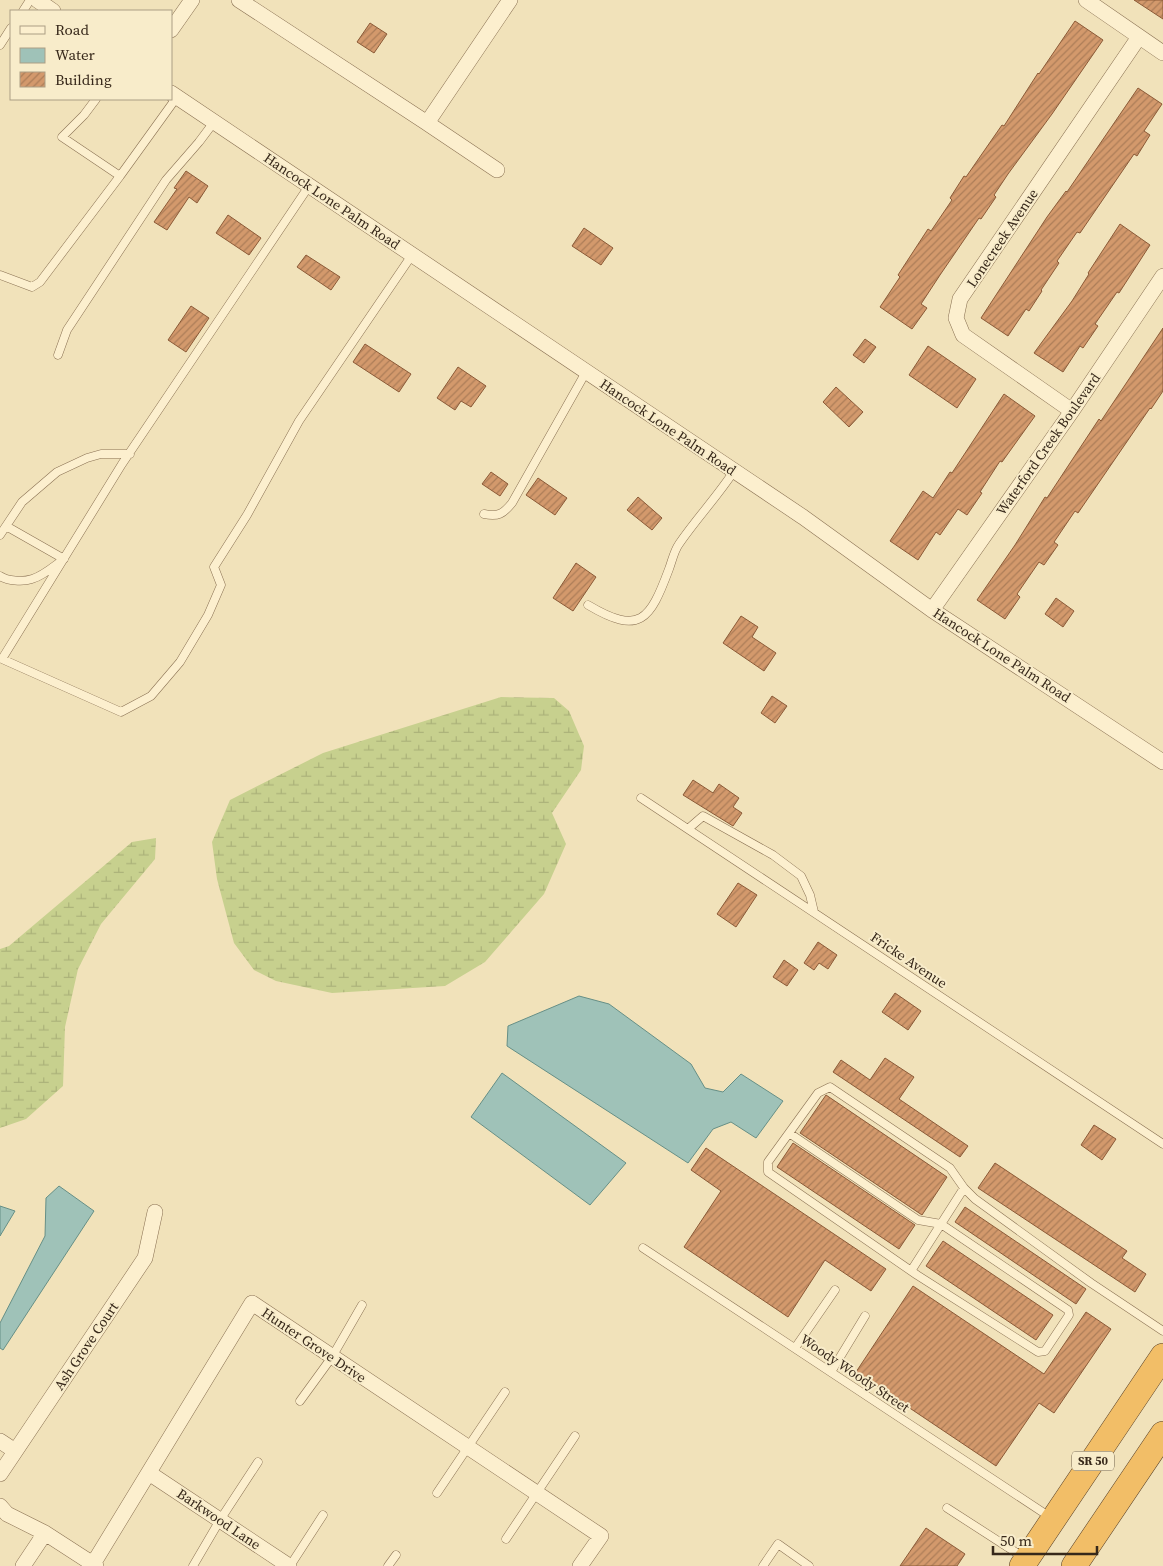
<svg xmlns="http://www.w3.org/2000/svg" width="1163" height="1566" font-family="'Source Serif 4',serif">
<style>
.wetland{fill:url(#wetland-marsh)}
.water{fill:#9fc2b8;stroke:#668f86}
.building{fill:url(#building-hatch);stroke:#8b5a37}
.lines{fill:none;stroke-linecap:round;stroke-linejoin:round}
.service-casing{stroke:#8a7153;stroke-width:9}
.minor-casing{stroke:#8a7153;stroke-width:16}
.trunk-casing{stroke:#563f28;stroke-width:26}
.service{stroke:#fcefce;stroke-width:8}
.minor{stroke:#fcefce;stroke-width:15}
.trunk{stroke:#f2be67;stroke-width:25}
.labels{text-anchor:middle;stroke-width:4;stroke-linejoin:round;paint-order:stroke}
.shield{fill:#f8ecca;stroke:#71634f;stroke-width:1}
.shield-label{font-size:12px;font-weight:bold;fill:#37281a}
.street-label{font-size:14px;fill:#37281a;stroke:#f8ecca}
</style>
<defs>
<pattern id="wetland-marsh" width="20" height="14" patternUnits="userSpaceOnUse" patternTransform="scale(1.25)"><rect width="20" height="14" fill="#c7d08e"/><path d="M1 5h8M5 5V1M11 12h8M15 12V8" fill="none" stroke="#acb37a"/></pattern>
<pattern id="building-hatch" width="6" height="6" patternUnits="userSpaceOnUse" patternTransform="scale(1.25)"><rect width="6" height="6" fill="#d3996c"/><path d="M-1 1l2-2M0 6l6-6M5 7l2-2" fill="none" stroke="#ac7d58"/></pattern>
</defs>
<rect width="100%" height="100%" fill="#f1e2ba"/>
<!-- wetland -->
<path class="wetland" d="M 501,697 L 554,698 L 569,711 L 584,746 L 581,770 L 552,813 L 566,844 L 544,894 L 485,962 L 445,986 L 332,993 L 276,981 L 254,970 L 234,943 L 217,879 L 212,842 L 230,800 L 323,753 Z
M 156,838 L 155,859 L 101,924 L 78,969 L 65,1027 L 63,1086 L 26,1119 L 0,1128 L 0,949 L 9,946 L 132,842 Z"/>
<!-- water -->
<path class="water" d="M 579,996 L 609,1004 L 691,1064 L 705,1088 L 723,1092 L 741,1074 L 783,1101 L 756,1138 L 731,1122 L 713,1129 L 688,1163 L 507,1046 L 508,1026 Z
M 502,1073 L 626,1163 L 590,1205 L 471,1117 Z
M 59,1186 L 94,1211 L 3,1350 L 0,1348 L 0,1323 L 45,1236 L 46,1198 Z
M 0,1206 L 15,1211 L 0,1236 Z"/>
<!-- building -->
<path class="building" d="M 1134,0 L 1163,0 L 1163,19 Z
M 1075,21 L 1103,40 L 1052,114 L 1008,174 L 994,195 L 996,197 L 981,219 L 979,218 L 940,275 L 921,304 L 927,308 L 912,329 L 880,307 L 900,277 L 898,275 L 928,229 L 931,231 L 952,200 L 950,198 L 964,176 L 966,177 L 1002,125 L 1004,126 L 1038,73 L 1039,74 Z
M 370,23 L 387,34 L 374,53 L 357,42 Z
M 1138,88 L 1162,104 L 1144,131 L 1150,135 L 1137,156 L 1134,154 L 1080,233 L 1077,232 L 1057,261 L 1059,263 L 1041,290 L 1042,291 L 1029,311 L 1026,309 L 1008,336 L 981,318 L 1047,217 L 1066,191 L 1067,192 Z
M 186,171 L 208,186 L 197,203 L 189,197 L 167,230 L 154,222 L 177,189 L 174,188 Z
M 228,215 L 261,238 L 249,255 L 216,233 Z
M 1120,224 L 1150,245 L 1119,293 L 1117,292 L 1095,324 L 1098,326 L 1083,348 L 1080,346 L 1063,372 L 1034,353 L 1072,301 L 1089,274 L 1088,273 Z
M 584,228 L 613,248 L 601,265 L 572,246 Z
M 306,255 L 340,277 L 331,290 L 297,267 Z
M 191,306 L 209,318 L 186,352 L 168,340 Z
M 1163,328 L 1163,391 L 1151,409 L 1150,408 L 1078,513 L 1075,511 L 1054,542 L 1058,545 L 1044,565 L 1039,562 L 1017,594 L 1020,597 L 1005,619 L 977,600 L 1015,545 L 1045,497 L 1047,498 L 1099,419 L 1101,421 Z
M 865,339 L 876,347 L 864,363 L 853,355 Z
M 365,344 L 411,374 L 399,392 L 353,362 Z
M 928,346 L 976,379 L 957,408 L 909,375 Z
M 458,367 L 486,386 L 471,407 L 461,401 L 455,410 L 437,398 Z
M 836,387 L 863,412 L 849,427 L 823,402 Z
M 1004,394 L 1035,416 L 1002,462 L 1000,461 L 980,492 L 982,493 L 967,515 L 958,509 L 940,535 L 936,532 L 918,560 L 890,541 L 923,491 L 933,498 L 950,472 L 952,473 Z
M 491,472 L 508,484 L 500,496 L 482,484 Z
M 538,478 L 567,498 L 555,515 L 526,495 Z
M 638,497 L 662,518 L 652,530 L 627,510 Z
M 576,563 L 596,577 L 573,611 L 553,598 Z
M 1056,598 L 1074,611 L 1063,627 L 1045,614 Z
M 741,616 L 758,627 L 752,637 L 776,653 L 764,671 L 723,643 Z
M 772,696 L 787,706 L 775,723 L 761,713 Z
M 693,780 L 713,793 L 719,784 L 739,798 L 733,807 L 742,813 L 733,826 L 683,795 Z
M 738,883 L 757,895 L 736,927 L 717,914 Z
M 818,942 L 837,955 L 828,969 L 819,963 L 814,970 L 804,963 Z
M 784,960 L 798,970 L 787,986 L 773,977 Z
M 895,993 L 921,1011 L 908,1030 L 882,1012 Z
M 885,1058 L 914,1077 L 899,1099 L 968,1146 L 960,1157 L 833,1072 L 841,1060 L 870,1080 Z
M 826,1095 L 947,1177 L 922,1215 L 800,1133 Z
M 1094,1125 L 1116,1139 L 1102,1160 L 1081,1145 Z
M 793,1143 L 915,1225 L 899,1249 L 777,1167 Z
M 706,1148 L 886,1269 L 871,1291 L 825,1260 L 788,1317 L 684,1247 L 721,1191 L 691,1170 Z
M 995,1163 L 1127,1251 L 1122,1258 L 1146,1274 L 1135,1292 L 978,1188 Z
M 965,1207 L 1086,1289 L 1076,1304 L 955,1222 Z
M 943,1241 L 1053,1315 L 1036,1340 L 926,1266 Z
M 913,1286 L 1044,1374 L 1086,1312 L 1111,1329 L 1054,1413 L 1039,1403 L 996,1466 L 856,1372 Z
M 926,1528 L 965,1554 L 957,1566 L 900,1566 Z"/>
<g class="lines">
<defs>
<path id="service" d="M 23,11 L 30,0
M 0,45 L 11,28
M 96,99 L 84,115 L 62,137 L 120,176 L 177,97
M 309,186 L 122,464 L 2,659 L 121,712 L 151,696 L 180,662 L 208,615 L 221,585 L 214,567 L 247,515 L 299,421 L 412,255
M 0,275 L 32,287 L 40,282 L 120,176
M 58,355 L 67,330 L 166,180 L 199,142 L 214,122
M 484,514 C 498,517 503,514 512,503 L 586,372
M 0,535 L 22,502 L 57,472 L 87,458 L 101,454 L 130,454
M 0,576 C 7,581 23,582 32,579 C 43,576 54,566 64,559 L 6,526
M 588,605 C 640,636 650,620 669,569 C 672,561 674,551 679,544 C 696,519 717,497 734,471
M 641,798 L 1163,1144
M 688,829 L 703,816 L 773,855 L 801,876 L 810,895 L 814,912
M 789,1133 L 918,1220 L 941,1224 L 1068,1310 L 1069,1315 L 1045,1351 L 1038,1352 L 917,1275 L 768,1172 L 768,1162 L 818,1093 L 830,1087 L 950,1168 L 964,1188 L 975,1199 L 1091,1283 L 1163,1331
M 643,1248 L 1050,1517
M 911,1271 L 964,1188
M 795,1348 L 835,1290
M 831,1372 L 865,1316
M 300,1401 L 332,1357 L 362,1305
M 437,1493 L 505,1392
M 947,1508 L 1023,1557
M 506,1539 L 575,1436
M 193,1566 L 220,1520 L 258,1462
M 290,1566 L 323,1515
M 388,1566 L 396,1555
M 763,1566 L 778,1544 L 809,1566"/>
<path id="minor" d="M 37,0 L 53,11
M 239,0 L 427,123 L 510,0
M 1086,0 L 1163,53
M 171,30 L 192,0
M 171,93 L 803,517 L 932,610 L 1163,762
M 427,123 L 497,170
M 1072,411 L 963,335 L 956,318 L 960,299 L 1139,37
M 932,610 L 1072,411 L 1163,276
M 0,1441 L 15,1451
M 149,1473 L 289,1566
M 0,1474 L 145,1258 L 155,1212
M 0,1506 L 7,1514 L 45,1533 L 96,1566
M 93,1564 L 252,1303 L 601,1536 L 580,1566
M 23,1566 L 45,1533"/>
<path id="trunk" d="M 1022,1566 L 1163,1356
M 1074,1566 L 1163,1434"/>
</defs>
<!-- service casing -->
<use href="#service" class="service-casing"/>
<!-- minor casing -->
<use href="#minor" class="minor-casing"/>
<!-- trunk casing -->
<use href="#trunk" class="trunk-casing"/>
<!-- service -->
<use href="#service" class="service"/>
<!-- minor -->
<use href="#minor" class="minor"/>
<!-- trunk -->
<use href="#trunk" class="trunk"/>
</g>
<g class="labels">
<!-- shield labels -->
<rect class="shield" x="1072" y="1451.5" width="42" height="19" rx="4"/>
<g class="shield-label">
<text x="1093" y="1465">SR 50</text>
</g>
<!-- street labels -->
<g class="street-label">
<text transform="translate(332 201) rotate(34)" y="5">Hancock Lone Palm Road</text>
<text transform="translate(1002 238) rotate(-56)" y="5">Lonecreek Avenue</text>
<text transform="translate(668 427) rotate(34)" y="5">Hancock Lone Palm Road</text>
<text transform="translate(1048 444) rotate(-55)" y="5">Waterford Creek Boulevard</text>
<text transform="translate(1002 655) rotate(33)" y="5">Hancock Lone Palm Road</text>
<text transform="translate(909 960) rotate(34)" y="5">Fricke Avenue</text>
<text transform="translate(314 1345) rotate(34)" y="5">Hunter Grove Drive</text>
<text transform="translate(86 1346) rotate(-56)" y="5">Ash Grove Court</text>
<text transform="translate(855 1373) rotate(34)" y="5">Woody Woody Street</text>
<text transform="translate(219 1519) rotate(34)" y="5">Barkwood Lane</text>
</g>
</g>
<!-- legend -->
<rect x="10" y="10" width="162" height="90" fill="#f8ecca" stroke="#ab9e84"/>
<rect x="20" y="26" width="25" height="8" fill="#fcefce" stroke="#ab9e84"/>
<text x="55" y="35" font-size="15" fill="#37281a">Road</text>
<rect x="20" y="48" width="25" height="15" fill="#9fc2b8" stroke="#ab9e84"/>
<text x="55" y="60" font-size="15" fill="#37281a">Water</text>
<rect x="20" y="72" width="25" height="15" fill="url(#building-hatch)" stroke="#ab9e84"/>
<text x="55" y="85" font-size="15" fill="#37281a">Building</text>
<!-- scale -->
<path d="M993 1546v8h104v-8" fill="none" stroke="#37281a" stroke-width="2.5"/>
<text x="1000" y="1546" font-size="15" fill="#37281a" stroke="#f8ecca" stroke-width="4" paint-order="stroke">50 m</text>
</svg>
